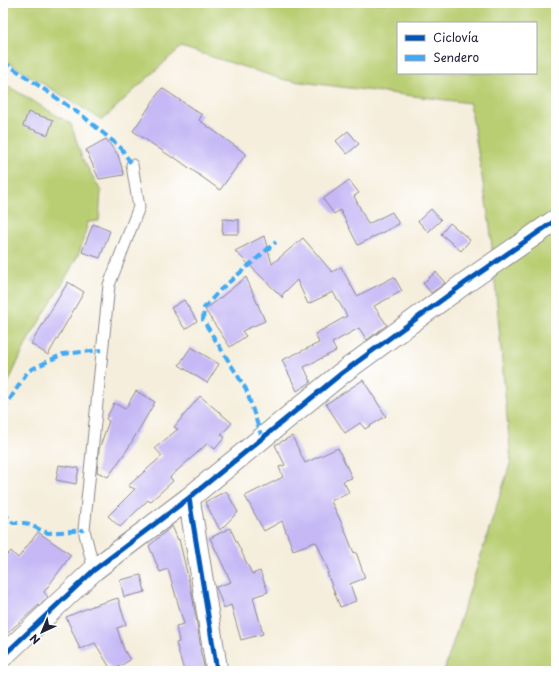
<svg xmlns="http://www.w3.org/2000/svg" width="559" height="674" font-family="'Playpen Sans',sans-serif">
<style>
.green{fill:#b9ce72;stroke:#6e7856;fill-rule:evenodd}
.building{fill:#c5b8f5}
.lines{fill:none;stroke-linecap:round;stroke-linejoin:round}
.service-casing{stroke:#8c888c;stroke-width:13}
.minor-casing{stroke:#8c888c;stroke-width:23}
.service{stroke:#fff;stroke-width:11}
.minor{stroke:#fff;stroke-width:21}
.quiet{stroke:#3fa9f5;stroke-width:4;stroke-dasharray:8 4;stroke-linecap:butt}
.cycleway-casing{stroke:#fff;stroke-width:8}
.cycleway{stroke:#0057b8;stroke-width:5}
</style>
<rect width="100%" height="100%" fill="#fff"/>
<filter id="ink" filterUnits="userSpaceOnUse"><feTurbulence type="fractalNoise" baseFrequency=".025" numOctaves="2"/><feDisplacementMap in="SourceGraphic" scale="8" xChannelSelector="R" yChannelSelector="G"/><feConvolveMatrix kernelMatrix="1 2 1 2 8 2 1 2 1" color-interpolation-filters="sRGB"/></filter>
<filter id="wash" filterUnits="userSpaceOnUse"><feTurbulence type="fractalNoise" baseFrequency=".012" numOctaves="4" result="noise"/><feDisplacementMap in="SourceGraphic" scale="16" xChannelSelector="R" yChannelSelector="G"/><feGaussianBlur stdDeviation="0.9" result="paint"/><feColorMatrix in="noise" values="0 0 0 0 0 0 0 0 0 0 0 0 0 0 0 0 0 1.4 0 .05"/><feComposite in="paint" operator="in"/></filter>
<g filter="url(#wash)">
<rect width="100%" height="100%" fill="#f5eedc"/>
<!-- green -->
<path class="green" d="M 3,3 L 556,3 L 556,671 L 444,671 L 511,461 L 490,226 L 470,103 L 285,80 L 181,47 L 102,120 L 3,59 ZM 398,23 L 536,23 L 536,73 L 398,73 Z
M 3,83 L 71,124 L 82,158 L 101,191 L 99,221 L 88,222 L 80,251 L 64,281 L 27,342 L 3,394 Z"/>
<g id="blocks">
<!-- building -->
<path class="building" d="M 162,88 L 202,115 L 199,120 L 246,154 L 220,190 L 174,157 L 173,158 L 133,131 Z
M 28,112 L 53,120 L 48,135 L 23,126 Z
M 348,131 L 359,144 L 347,154 L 336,141 Z
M 106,139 L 118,155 L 124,175 L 99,179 L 86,150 Z
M 349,180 L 359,193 L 354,196 L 368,224 L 392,212 L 399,224 L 358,245 L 340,210 L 334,214 L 323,199 Z
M 431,209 L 441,220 L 428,232 L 418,221 Z
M 223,219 L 239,220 L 239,234 L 222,234 Z
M 450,223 L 470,240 L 461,251 L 441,234 Z
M 93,224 L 110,231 L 100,258 L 82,252 Z
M 264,236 L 272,264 L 303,238 L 332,272 L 341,267 L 357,296 L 394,277 L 402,291 L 374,306 L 387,325 L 367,340 L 359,328 L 332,343 L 336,351 L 304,367 L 311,382 L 297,391 L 282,360 L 319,343 L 315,334 L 347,316 L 333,292 L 308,304 L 297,280 L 282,295 L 283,298 L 235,251 Z
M 436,272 L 445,283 L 431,293 L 423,283 Z
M 246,277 L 265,321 L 242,331 L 246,336 L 230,347 L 205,310 Z
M 68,282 L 84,292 L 48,355 L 31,344 Z
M 184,300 L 197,321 L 185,329 L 171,308 Z
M 191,347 L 219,364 L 207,383 L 179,365 Z
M 363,380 L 386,416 L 365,429 L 360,423 L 345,433 L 326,404 Z
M 136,391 L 155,402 L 127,450 L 108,477 L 97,472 L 99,449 L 109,421 L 106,419 L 114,403 L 125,409 Z
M 200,396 L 232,423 L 221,435 L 225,437 L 215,449 L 208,443 L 170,477 L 173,481 L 150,502 L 148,500 L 120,527 L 108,516 L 135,489 L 128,486 L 162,456 L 155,448 L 178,429 L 174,427 Z
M 292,436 L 305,463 L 338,448 L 352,478 L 343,481 L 349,492 L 331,501 L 344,528 L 354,553 L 356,552 L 365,578 L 350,584 L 356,601 L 340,607 L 327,573 L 329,572 L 317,543 L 315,542 L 293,550 L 282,521 L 264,531 L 245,496 L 283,477 L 279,467 L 285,465 L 275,445 Z
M 59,465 L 79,468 L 76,484 L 56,480 Z
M 226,491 L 238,512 L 220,530 L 205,502 Z
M 172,526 L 178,540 L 179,539 L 192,594 L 201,649 L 200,649 L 205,671 L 184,671 L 176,643 L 179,642 L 176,626 L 184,624 L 168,569 L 160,572 L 149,546 Z
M 230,528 L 252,574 L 260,571 L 268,592 L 253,597 L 263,634 L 241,640 L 231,605 L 224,608 L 216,587 L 231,582 L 210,538 Z
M 38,532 L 71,555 L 44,592 L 48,597 L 3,637 L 3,559 L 11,551 L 18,558 Z
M 141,575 L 145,592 L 124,597 L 120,580 Z
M 118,598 L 126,625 L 117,628 L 124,650 L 130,660 L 112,671 L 95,643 L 80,649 L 66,617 L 95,605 Z"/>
</g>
</g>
<g filter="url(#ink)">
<use href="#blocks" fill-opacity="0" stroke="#8c888c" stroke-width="1"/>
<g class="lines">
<defs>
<path id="service" d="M 94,570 L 84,530 L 109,285 L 139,207 L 132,165"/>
<path id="minor" d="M 189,498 L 217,671
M 3,656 L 94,570 L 189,498 L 342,373 L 465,283 L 556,220"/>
</defs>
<!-- service casing -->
<use href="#service" class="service-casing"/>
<!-- minor casing -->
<use href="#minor" class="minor-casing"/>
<!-- service -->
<use href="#service" class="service"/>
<!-- minor -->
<use href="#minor" class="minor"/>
<!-- quiet -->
<path class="quiet" d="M 3,62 L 22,74 L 84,117 L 121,148 L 132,165
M 3,410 L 28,371 L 63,354 L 102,350
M 262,438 L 246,389 L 203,320 L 204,308 L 220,290 L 276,242
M 3,512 L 13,523 L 25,523 L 48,533 L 84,530"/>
<defs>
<path id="cycleway" d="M 189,498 L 217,671
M 3,656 L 94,570 L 189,498 L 342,373 L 465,283 L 556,220"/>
</defs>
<!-- cycleway casing -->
<use href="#cycleway" class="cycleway-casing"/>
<!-- cycleway -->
<use href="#cycleway" class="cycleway"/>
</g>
</g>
<!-- margin -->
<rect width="559" height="674" fill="none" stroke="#fff" stroke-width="16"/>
<!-- legend -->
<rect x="397" y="22" width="140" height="52" fill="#ffffff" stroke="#a7a7b1"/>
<rect x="405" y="35" width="20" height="6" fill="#0057b8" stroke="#a7a7b1"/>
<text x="433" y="42" font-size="12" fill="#22223b">Ciclovía</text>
<rect x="405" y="55" width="20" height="6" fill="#3fa9f5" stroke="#a7a7b1"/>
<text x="433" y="62" font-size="12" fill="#22223b">Sendero</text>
<!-- north arrow -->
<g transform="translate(42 632) rotate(224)" stroke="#ffffff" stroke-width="3" paint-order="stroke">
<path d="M0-3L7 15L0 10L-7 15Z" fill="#22223b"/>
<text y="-6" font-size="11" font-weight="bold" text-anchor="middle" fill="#22223b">N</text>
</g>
</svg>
